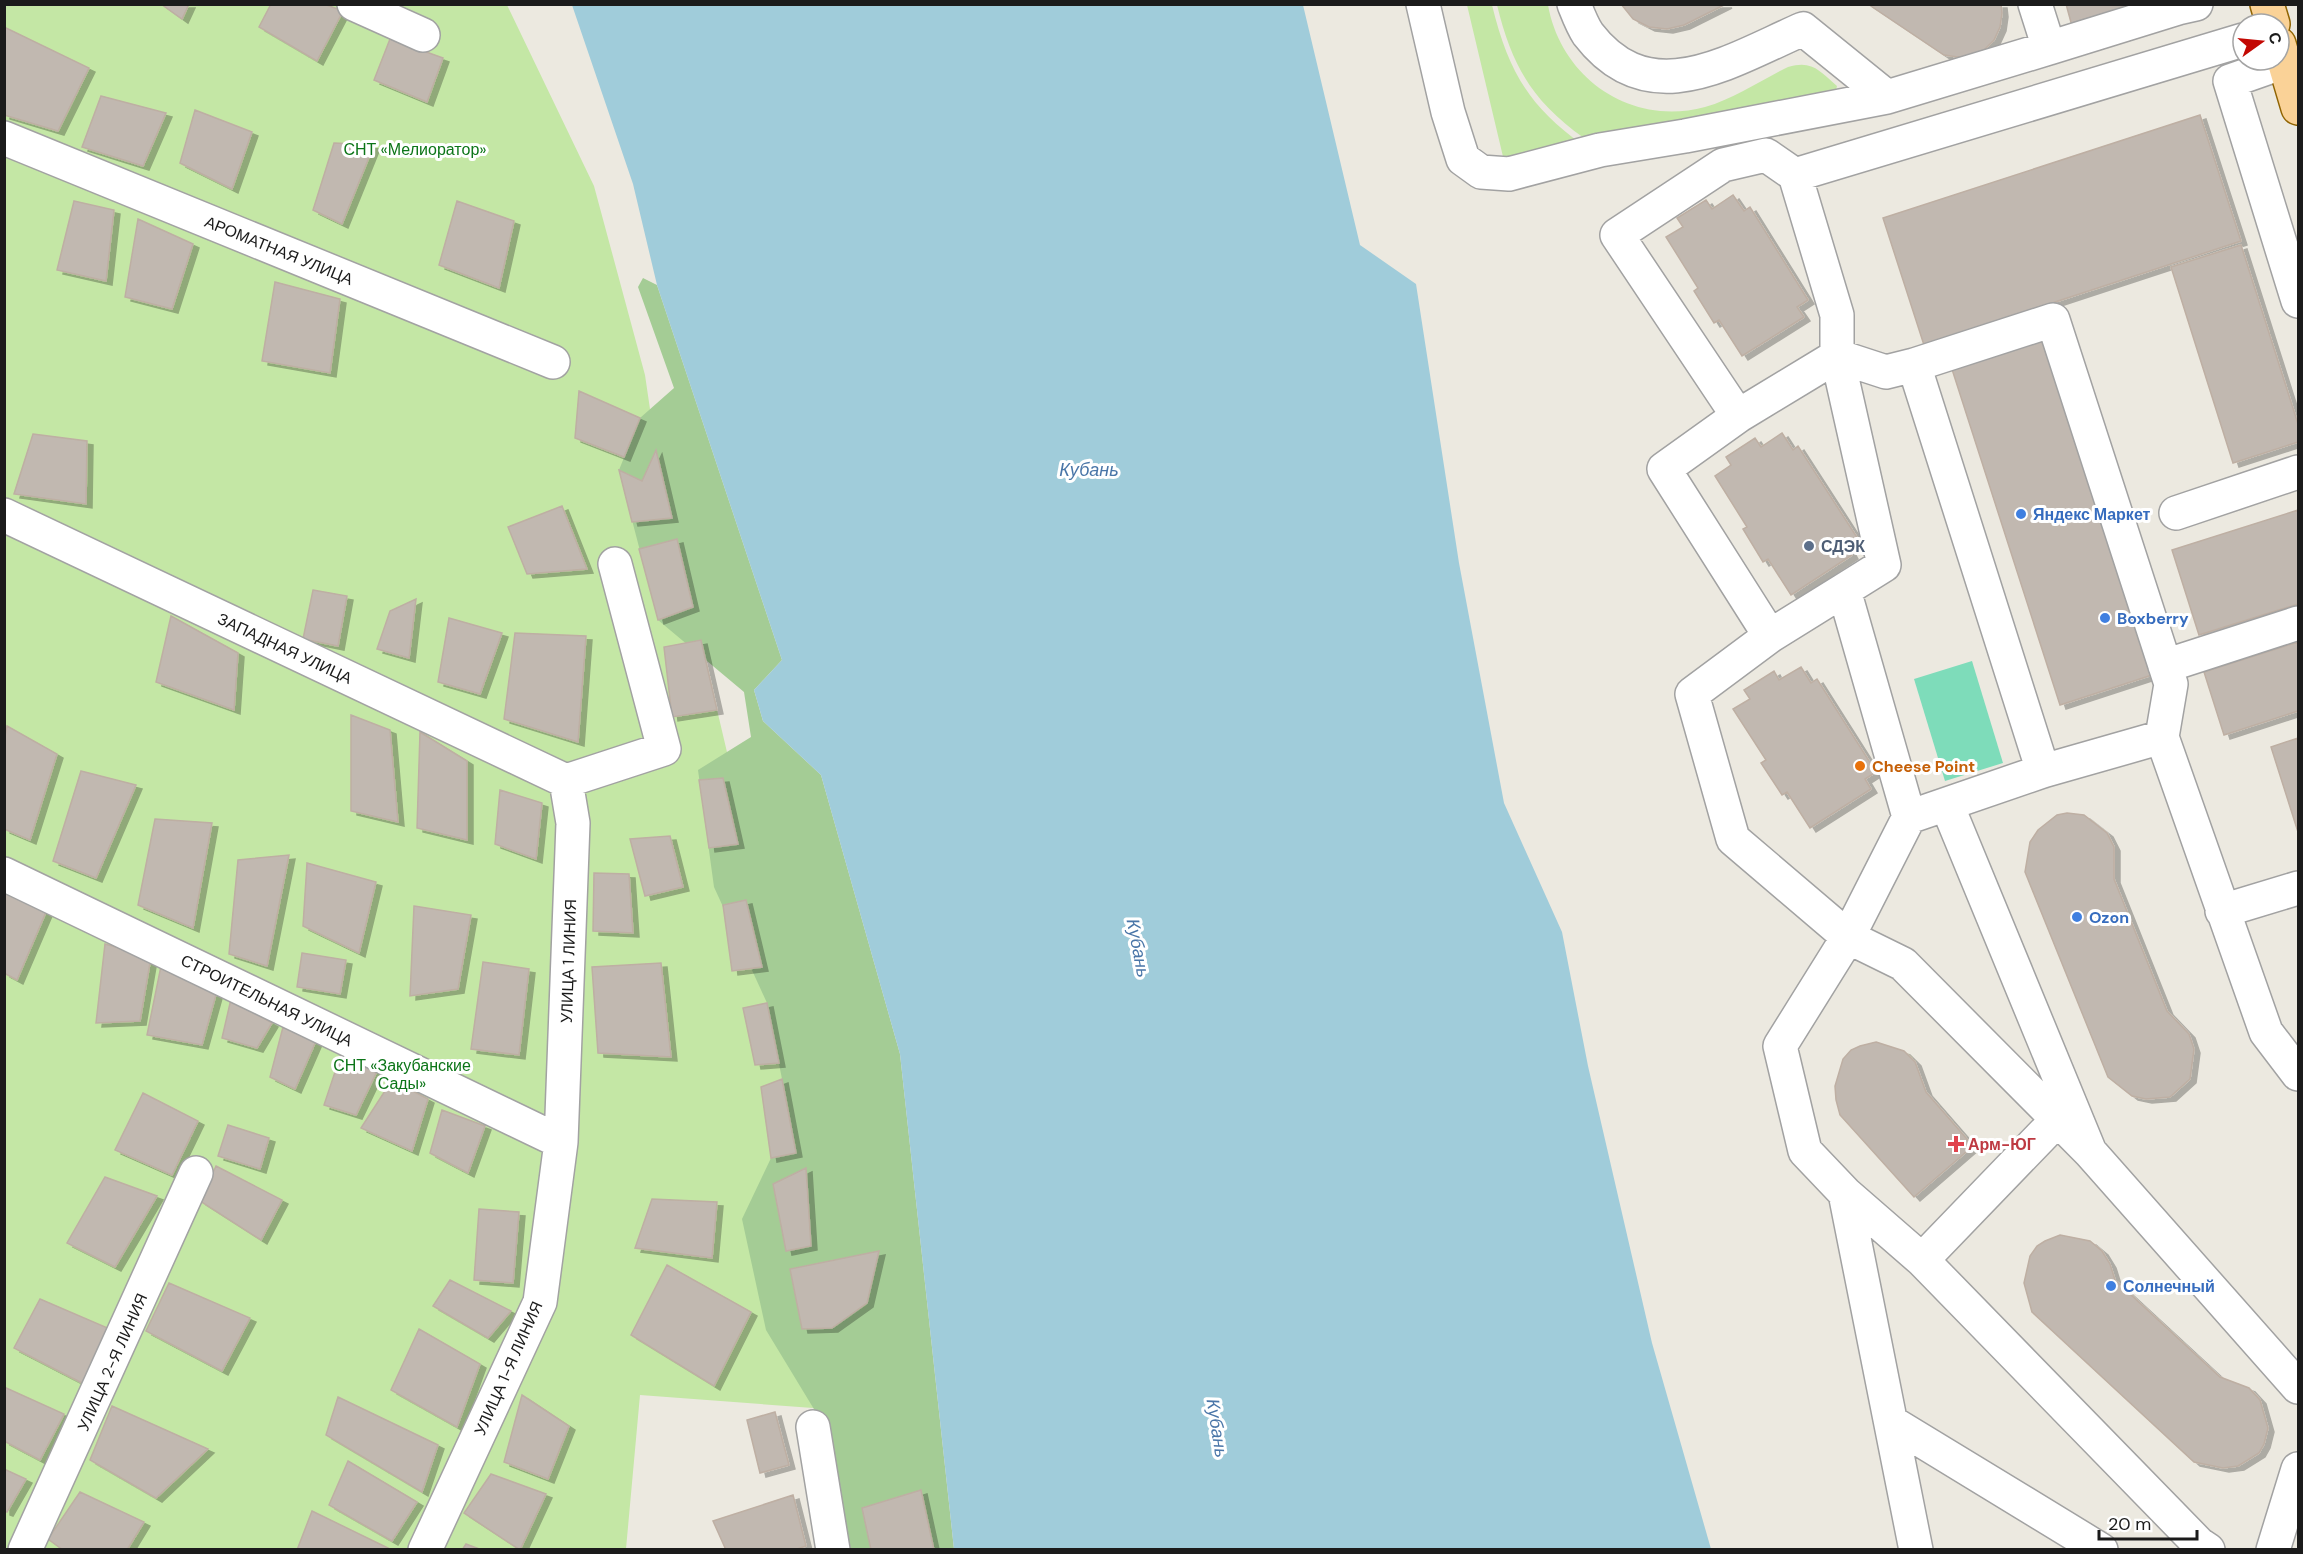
<svg xmlns="http://www.w3.org/2000/svg" width="2303" height="1554" font-family="'DM Sans',sans-serif">
<style>
.grass{fill:#c4e7a5}
.forest{fill:#a4cc95}
.pitch{fill:#7edcba}
.water{fill:#a0ccda}
.building{fill:#c1b8b0;stroke:#beafa3;stroke-width:1.5;filter:url(#shadow)}
.lines{fill:none;stroke-linecap:round;stroke-linejoin:round}
.minor-casing{stroke:#a2a2a2;stroke-width:36}
.major-casing{stroke:#906402;stroke-width:36}
.minor{stroke:#fff;stroke-width:33}
.major{stroke:#fad297;stroke-width:33}
.shop-dot{fill:#3f7fe0;stroke:#fff;stroke-width:2}
.service-dot{fill:#5c6f8a;stroke:#fff;stroke-width:2}
.food-dot{fill:#e8710a;stroke:#fff;stroke-width:2}
.health-dot{fill:#e0444e;stroke:#fff;stroke-width:2}
.labels{text-anchor:middle;stroke-width:6;stroke-linejoin:round;paint-order:stroke}
.park-label{font-size:16px;fill:#0c7518;stroke:#fff}
.street-label{font-size:16px;fill:#1b1b1b;stroke:#fff}
.shop-label{font-size:16px;font-weight:bold;fill:#366cbe;stroke:#fff;text-anchor:start}
.service-label{font-size:16px;font-weight:bold;fill:#4e5e75;stroke:#fff;text-anchor:start}
.food-label{font-size:16px;font-weight:bold;fill:#c56008;stroke:#fff;text-anchor:start}
.health-label{font-size:16px;font-weight:bold;fill:#be3a42;stroke:#fff;text-anchor:start}
.water-label{font-size:18px;font-style:italic;fill:#4a76a8;stroke:#fff}
</style>
<defs>
<filter id="shadow"><feDropShadow dx="6" dy="4" stdDeviation="0" flood-color="#0004"/></filter>
</defs>
<rect width="100%" height="100%" fill="#ece9e0"/>
<!-- grass -->
<path class="grass" d="M 5,5 L 507,5 L 594,186 L 645,375 L 656,450 L 742,816 L 840,1410 L 640,1395 L 626,1549 L 5,1550 Z
M 1467,5 L 1492,5 C 1508,70 1528,106 1583,145 L 1505,165 Z
M 1497,5 L 1548,5 C 1561,78 1631,127 1705,107 C 1734,99 1761,80 1788,67 C 1813,60 1819,71 1837,86 L 1835,94 L 1584,138 C 1532,101 1512,66 1497,5 Z"/>
<!-- forest -->
<path class="forest" d="M 643,278 L 657,285 L 782,660 L 754,690 L 763,721 L 821,775 L 900,1054 L 954,1549 L 846,1549 L 823,1424 L 766,1330 L 742,1219 L 771,1158 L 782,1079 L 767,1003 L 714,887 L 698,770 L 751,737 L 744,692 L 658,620 L 619,470 L 640,418 L 674,388 L 638,287 Z"/>
<!-- pitch -->
<path class="pitch" d="M 1972,661 L 2003,763 L 1945,781 L 1914,679 Z"/>
<!-- water -->
<path class="water" d="M 572,5 L 1303,5 L 1360,245 L 1416,284 L 1459,563 L 1504,803 L 1562,932 L 1588,1066 L 1652,1343 L 1711,1549 L 954,1549 L 900,1054 L 821,775 L 763,721 L 754,690 L 782,660 L 657,285 L 633,184 Z"/>
<!-- building -->
<path class="building" d="M 161,4 L 189,4 L 182,19 Z
M 271,4 L 324,4 L 343,11 L 317,61 L 259,27 Z
M 1621,4 L 1726,4 L 1684,25 L 1667,29 L 1649,27 L 1633,19 Z
M 1868,4 L 2001,4 L 2002,13 L 2000,27 L 1994,40 L 1984,50 L 1972,56 L 1958,57 L 1944,55 Z
M 2066,4 L 2145,4 L 2072,26 Z
M 4,27 L 89,68 L 58,131 L 4,115 Z
M 390,39 L 443,58 L 427,102 L 374,80 Z
M 101,96 L 166,113 L 143,166 L 82,147 Z
M 195,110 L 252,132 L 232,189 L 180,163 Z
M 2200,115 L 2241,241 L 1924,345 L 1883,218 Z
M 334,143 L 374,145 L 342,224 L 313,210 Z
M 1733,195 L 1744,211 L 1750,207 L 1808,300 L 1797,307 L 1804,317 L 1742,356 L 1719,320 L 1714,323 L 1694,291 L 1698,288 L 1666,237 L 1683,227 L 1677,218 L 1706,200 L 1712,209 Z
M 74,201 L 114,210 L 106,281 L 57,270 Z
M 457,201 L 514,221 L 499,288 L 439,265 Z
M 138,219 L 193,244 L 172,309 L 125,297 Z
M 2241,245 L 2298,424 L 2298,442 L 2233,463 L 2171,267 Z
M 275,282 L 340,299 L 330,373 L 262,361 Z
M 2042,333 L 2152,675 L 2060,705 L 1950,363 Z
M 579,391 L 640,418 L 624,457 L 575,438 Z
M 1782,433 L 1793,450 L 1798,446 L 1858,539 L 1847,546 L 1852,555 L 1791,595 L 1768,559 L 1763,562 L 1743,529 L 1747,527 L 1715,476 L 1731,465 L 1726,457 L 1755,438 L 1761,447 Z
M 33,434 L 87,441 L 86,504 L 14,494 Z
M 656,450 L 672,518 L 632,522 L 619,470 L 642,481 Z
M 562,506 L 587,569 L 527,574 L 508,527 Z
M 2298,510 L 2298,604 L 2199,635 L 2172,550 Z
M 677,539 L 693,607 L 658,620 L 639,549 Z
M 313,590 L 347,596 L 338,646 L 303,639 Z
M 416,599 L 409,658 L 377,649 L 390,611 Z
M 171,616 L 238,653 L 234,710 L 156,682 Z
M 449,618 L 502,633 L 480,694 L 438,682 Z
M 515,633 L 586,636 L 578,742 L 504,719 Z
M 701,640 L 717,710 L 672,717 L 664,647 Z
M 2298,642 L 2298,711 L 2224,735 L 2204,672 Z
M 1801,667 L 1811,683 L 1817,679 L 1876,772 L 1865,779 L 1871,789 L 1810,828 L 1787,792 L 1782,795 L 1761,763 L 1766,760 L 1733,709 L 1750,699 L 1744,690 L 1774,671 L 1779,680 Z
M 351,715 L 390,730 L 398,822 L 351,811 Z
M 7,726 L 57,754 L 30,840 L 4,829 L 4,741 Z
M 420,732 L 467,761 L 467,840 L 417,828 Z
M 2298,738 L 2298,832 L 2271,747 Z
M 81,771 L 136,785 L 96,878 L 53,861 Z
M 723,778 L 738,844 L 709,848 L 699,780 Z
M 500,790 L 542,803 L 536,859 L 495,844 Z
M 2067,813 L 2084,815 L 2107,833 L 2114,847 L 2114,879 L 2167,1011 L 2189,1034 L 2194,1049 L 2190,1079 L 2170,1097 L 2146,1099 L 2132,1096 L 2108,1077 L 2025,872 L 2030,842 L 2038,830 L 2057,815 Z
M 155,819 L 212,823 L 193,928 L 138,905 Z
M 670,836 L 683,887 L 645,896 L 630,839 Z
M 289,855 L 267,966 L 229,954 L 238,860 Z
M 307,863 L 376,882 L 359,953 L 303,926 Z
M 594,873 L 629,874 L 633,933 L 593,931 Z
M 4,892 L 46,912 L 17,980 L 4,973 Z
M 746,900 L 762,967 L 732,971 L 723,905 Z
M 414,906 L 471,915 L 458,989 L 410,996 Z
M 105,944 L 151,957 L 140,1021 L 96,1023 Z
M 302,953 L 346,960 L 340,994 L 297,987 Z
M 483,962 L 529,969 L 519,1055 L 471,1049 Z
M 661,963 L 671,1057 L 598,1053 L 592,967 Z
M 161,966 L 217,991 L 202,1045 L 147,1035 Z
M 231,999 L 272,1023 L 257,1048 L 222,1038 Z
M 767,1003 L 779,1063 L 755,1065 L 743,1008 Z
M 283,1027 L 316,1041 L 295,1089 L 270,1077 Z
M 1876,1042 L 1904,1051 L 1915,1062 L 1926,1092 L 1973,1146 L 1914,1197 L 1840,1115 L 1836,1100 L 1835,1086 L 1843,1059 L 1851,1050 L 1860,1046 Z
M 342,1051 L 378,1069 L 356,1115 L 324,1105 Z
M 782,1079 L 796,1153 L 771,1158 L 761,1087 Z
M 392,1080 L 428,1099 L 412,1151 L 361,1128 Z
M 143,1093 L 198,1121 L 172,1175 L 115,1150 Z
M 442,1110 L 485,1126 L 468,1173 L 430,1153 Z
M 228,1125 L 269,1138 L 260,1169 L 218,1156 Z
M 216,1166 L 282,1200 L 261,1240 L 200,1201 Z
M 806,1168 L 811,1246 L 786,1251 L 773,1184 Z
M 105,1177 L 157,1196 L 115,1267 L 67,1243 Z
M 652,1199 L 717,1202 L 712,1258 L 635,1248 Z
M 479,1209 L 519,1212 L 513,1283 L 474,1280 Z
M 2060,1235 L 2090,1241 L 2102,1251 L 2110,1264 L 2115,1280 L 2220,1377 L 2249,1388 L 2260,1400 L 2268,1428 L 2264,1444 L 2259,1453 L 2238,1466 L 2223,1468 L 2194,1462 L 2032,1312 L 2024,1283 L 2030,1256 L 2037,1246 L 2045,1241 Z
M 879,1251 L 867,1303 L 832,1328 L 802,1329 L 790,1269 Z
M 667,1265 L 751,1312 L 714,1386 L 631,1335 Z
M 450,1280 L 511,1311 L 488,1338 L 433,1306 Z
M 169,1283 L 250,1318 L 222,1371 L 146,1331 Z
M 40,1299 L 110,1329 L 82,1383 L 14,1348 Z
M 419,1329 L 480,1364 L 457,1427 L 391,1390 Z
M 4,1387 L 64,1414 L 40,1460 L 4,1441 Z
M 522,1395 L 569,1426 L 548,1479 L 504,1462 Z
M 338,1397 L 438,1445 L 422,1492 L 326,1435 Z
M 112,1406 L 208,1449 L 156,1498 L 90,1460 Z
M 775,1412 L 789,1465 L 760,1473 L 747,1420 Z
M 348,1461 L 417,1502 L 392,1541 L 329,1505 Z
M 4,1469 L 26,1479 L 7,1512 L 4,1511 Z
M 491,1474 L 546,1494 L 520,1550 L 464,1513 Z
M 921,1490 L 934,1550 L 871,1550 L 862,1508 Z
M 80,1492 L 144,1522 L 127,1550 L 63,1550 L 48,1539 Z
M 793,1495 L 806,1546 L 794,1550 L 726,1550 L 713,1521 Z
M 312,1511 L 392,1550 L 297,1550 Z
M 466,1544 L 482,1550 L 462,1550 Z"/>
<g class="lines">
<defs>
<path id="minor" d="M 354,4 L 423,35
M 1423,4 L 1448,112 L 1463,159 L 1481,172 L 1509,174 L 1600,150 L 1685,136 L 1887,97
M 1574,4 C 1578,14 1582,25 1588,34 C 1650,115 1731,60 1803,29 L 1887,97 L 2049,48
M 2035,4 L 2049,48 L 2178,8 L 2196,4
M 2284,62 L 2230,81 L 2298,301
M 4,138 L 553,362
M 1795,175 L 2243,40
M 1914,365 L 2053,320 L 2171,684 L 2162,737
M 1738,416 L 1837,356 L 1886,372 L 1914,365 L 2043,771
M 2176,513 L 2298,472
M 4,515 L 566,781
M 1770,636 L 1844,590
M 2165,666 L 2298,623
M 566,781 L 664,749 L 615,564
M 1947,805 L 2090,1152 L 2298,1387
M 1909,817 L 1844,590 L 1884,565 L 1837,356 L 1837,315 L 1795,175 L 1766,155 L 1723,165 L 1617,235 L 1738,416 L 1664,469 L 1770,636 L 1692,694 L 1733,839 L 1848,937 L 1903,964 L 2090,1152
M 4,874 L 561,1142
M 2222,911 L 2298,888
M 1845,1193 L 1916,1550
M 1922,1260 L 2057,1120
M 1891,1422 L 2101,1550
M 813,1427 L 833,1550
M 25,1550 L 196,1173
M 425,1550 L 540,1302 L 561,1142 L 573,823 L 566,781
M 2208,1550 L 2199,1544 L 1922,1260 L 1845,1193 L 1805,1151 L 1780,1046 L 1848,937 L 1909,817 L 2043,771 L 2162,737 L 2266,1032 L 2298,1074
M 2273,1550 L 2298,1469"/>
<path id="major" d="M 2267,4 L 2273,24
M 2279,44 L 2298,108"/>
</defs>
<!-- minor casing -->
<use href="#minor" class="minor-casing"/>
<!-- major casing -->
<use href="#major" class="major-casing"/>
<!-- minor -->
<use href="#minor" class="minor"/>
<!-- major -->
<use href="#major" class="major"/>
</g>
<!-- markers -->
<g class="shop-dot">
<circle cx="2021" cy="514" r="6"/>
<circle cx="2105" cy="618" r="6"/>
<circle cx="2077" cy="917" r="6"/>
<circle cx="2111" cy="1286" r="6"/>
</g>
<circle class="service-dot" cx="1809" cy="546" r="6"/>
<circle class="food-dot" cx="1860" cy="766" r="6"/>
<path class="health-dot" d="M1953 1135h6v6h6v6h-6v6h-6v-6h-6v-6h6z"/>
<g class="labels">
<!-- park labels -->
<g class="park-label">
<text x="415" y="155">СНТ «Мелиоратор»</text>
<text x="402" y="1071">СНТ «Закубанские<tspan x="402" dy="18">Сады»</tspan></text>
</g>
<!-- street labels -->
<g class="street-label">
<text transform="translate(279 250) rotate(22)" y="6">АРОМАТНАЯ УЛИЦА</text>
<text transform="translate(285 648) rotate(25)" y="6">ЗАПАДНАЯ УЛИЦА</text>
<text transform="translate(568 961) rotate(-88)" y="6">УЛИЦА 1 ЛИНИЯ</text>
<text transform="translate(267 1000) rotate(26)" y="6">СТРОИТЕЛЬНАЯ УЛИЦА</text>
<text transform="translate(112 1362) rotate(-66)" y="6">УЛИЦА 2-Я ЛИНИЯ</text>
<text transform="translate(508 1368) rotate(-66)" y="6">УЛИЦА 1-Я ЛИНИЯ</text>
</g>
<!-- shop labels -->
<g class="shop-label">
<text x="2033" y="520">Яндекс Маркет</text>
<text x="2117" y="624">Boxberry</text>
<text x="2089" y="923">Ozon</text>
<text x="2123" y="1292">Солнечный</text>
</g>
<!-- service labels -->
<g class="service-label">
<text x="1821" y="552">СДЭК</text>
</g>
<!-- food labels -->
<g class="food-label">
<text x="1872" y="772">Cheese Point</text>
</g>
<!-- health labels -->
<g class="health-label">
<text x="1968" y="1150">Арм-ЮГ</text>
</g>
<!-- water labels -->
<g class="water-label">
<text x="1089" y="476">Кубань</text>
<text transform="translate(1138 948) rotate(79)" y="6">Кубань</text>
<text transform="translate(1217 1428) rotate(81)" y="6">Кубань</text>
</g>
</g>
<!-- border -->
<rect width="2303" height="1554" fill="none" stroke="#1b1b1b" stroke-width="12"/>
<!-- north arrow -->
<g transform="translate(2261 42) rotate(75)"><circle r="28" fill="#ffffff" stroke="#a4a4a4" stroke-width="1.5"/>
<path d="M0-4.5L10 22L0 15L-10 22Z" fill="#c30803"/>
<text y="-9" font-size="16" font-weight="bold" text-anchor="middle" fill="#1b1b1b">С</text>
</g>
<!-- scale -->
<path d="M2099 1530v9h98v-9" fill="none" stroke="#1b1b1b" stroke-width="3"/>
<text x="2108" y="1530" font-size="18" fill="#1b1b1b" stroke="#ffffff" stroke-width="4.5" paint-order="stroke">20 m</text>
</svg>
